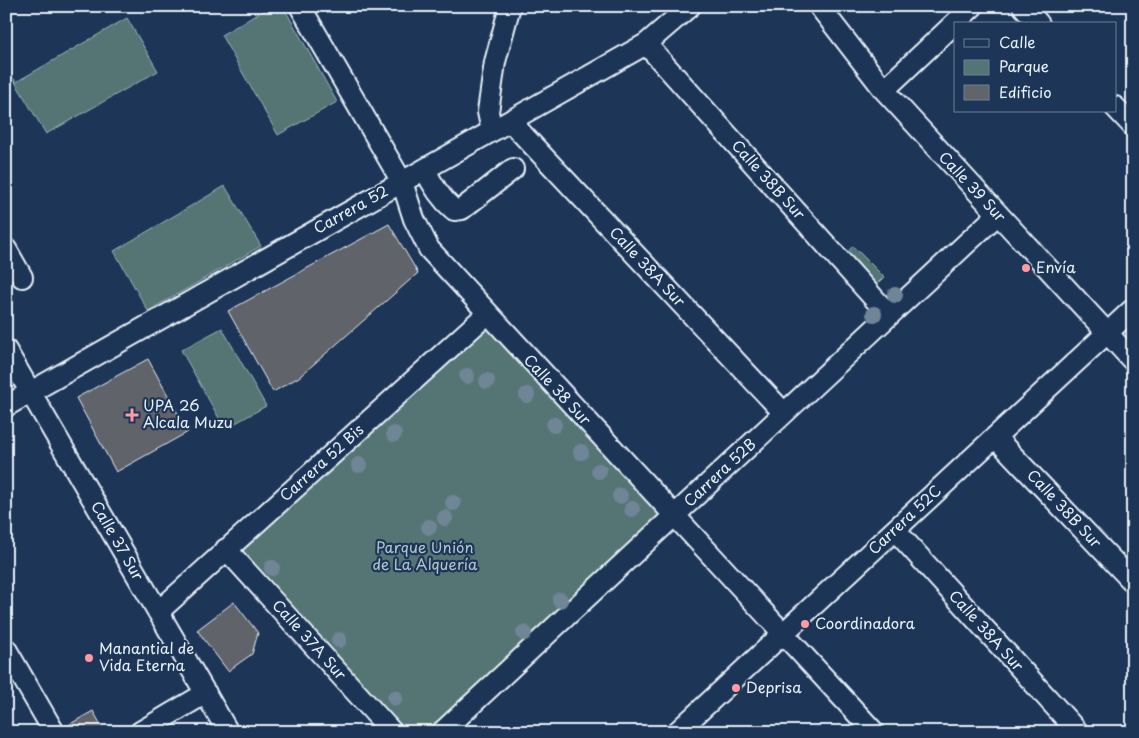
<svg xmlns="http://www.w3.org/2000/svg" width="1139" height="738" font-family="'Playpen Sans',sans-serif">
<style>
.green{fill:#547575;stroke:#9eb3b6}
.building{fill:#60646b;stroke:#e8f1f8}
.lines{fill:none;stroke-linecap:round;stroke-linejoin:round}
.minor-casing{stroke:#e8f1f8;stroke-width:24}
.minor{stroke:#1d3557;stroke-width:20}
.tree{fill:#708596}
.poi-dot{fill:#ff9aa2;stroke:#1d3557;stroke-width:2}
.labels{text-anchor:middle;stroke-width:4.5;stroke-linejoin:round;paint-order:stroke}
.street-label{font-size:15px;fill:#e8f1f8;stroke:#1d3557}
.poi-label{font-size:15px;fill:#e8f1f8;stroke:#1d3557;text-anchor:start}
.park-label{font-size:15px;fill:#b4c6ca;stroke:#1d3557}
</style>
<rect width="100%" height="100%" fill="#1d3557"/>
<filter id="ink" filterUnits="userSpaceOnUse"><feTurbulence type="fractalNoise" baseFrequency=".02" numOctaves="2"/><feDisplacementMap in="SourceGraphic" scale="10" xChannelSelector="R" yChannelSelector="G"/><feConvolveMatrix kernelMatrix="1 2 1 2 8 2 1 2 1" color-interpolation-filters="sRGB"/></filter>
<g filter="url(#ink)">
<!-- green -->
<path class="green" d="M 272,6 L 283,6 L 337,102 L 278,135 L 221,35 Z
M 127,18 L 158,71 L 46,134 L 15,82 L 6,87 L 6,67 L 16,82 Z
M 225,186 L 261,246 L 148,311 L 114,251 Z
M 853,246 L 884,277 L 875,286 L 845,255 Z
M 486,318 L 666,516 L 438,732 L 396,732 L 230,549 Z
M 222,328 L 266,406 L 225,429 L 181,350 Z"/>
<!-- building -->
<path class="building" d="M 389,224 L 418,273 L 299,377 L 273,392 L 228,311 Z
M 148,359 L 188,432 L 116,472 L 76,398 Z
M 234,602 L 258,633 L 252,654 L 228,671 L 197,630 Z
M 93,711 L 105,732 L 68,732 L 65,727 Z"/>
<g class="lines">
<defs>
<path id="minor" d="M 300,6 L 402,182 L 414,219 L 429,249 L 874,732
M 819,6 L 884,90 L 1133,361
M 1023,6 L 1039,24
M 646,44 L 889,315
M 884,90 L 973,6
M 1115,107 L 1133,126
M 510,121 L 784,413
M 492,131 L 488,112 L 495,62 L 510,6
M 425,169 C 432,185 440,198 454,210 L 462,209 L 513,169
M 6,249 L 22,277
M 6,350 L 228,732
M 6,406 L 646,44 L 690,6
M 995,437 L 1133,582
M 895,530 L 1078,732
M 226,549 L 392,732
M 158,612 L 487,314
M 6,649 L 54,732
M 140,732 L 206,693
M 442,732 L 998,214
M 677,732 L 1133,309"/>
</defs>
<!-- minor casing -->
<use href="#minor" class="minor-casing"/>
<!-- minor -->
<use href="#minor" class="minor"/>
</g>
<!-- trees -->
<g class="tree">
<circle cx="895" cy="295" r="8"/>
<circle cx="874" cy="314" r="8"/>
<circle cx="467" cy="376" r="8"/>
<circle cx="487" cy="381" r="8"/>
<circle cx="527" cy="395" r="8"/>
<circle cx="554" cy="425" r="8"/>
<circle cx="394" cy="434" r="8"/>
<circle cx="581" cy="452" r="8"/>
<circle cx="359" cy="465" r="8"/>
<circle cx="599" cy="471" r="8"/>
<circle cx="620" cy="496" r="8"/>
<circle cx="453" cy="503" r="8"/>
<circle cx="632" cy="509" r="8"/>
<circle cx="445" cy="518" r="8"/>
<circle cx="429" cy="527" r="8"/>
<circle cx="272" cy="568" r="8"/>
<circle cx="560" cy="600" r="8"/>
<circle cx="524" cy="633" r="8"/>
<circle cx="339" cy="640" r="8"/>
<circle cx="395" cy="698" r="8"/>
</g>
</g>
<!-- markers -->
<g class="poi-dot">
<circle cx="1026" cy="268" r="5"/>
<path d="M129.5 407.5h5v5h5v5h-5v5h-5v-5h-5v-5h5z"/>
<circle cx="805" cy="624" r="5"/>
<circle cx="89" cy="658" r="5"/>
<circle cx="736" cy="688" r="5"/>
</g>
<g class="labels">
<!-- street labels -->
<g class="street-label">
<text transform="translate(768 180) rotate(48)" y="5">Calle 38B Sur</text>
<text transform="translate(972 187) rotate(47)" y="5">Calle 39 Sur</text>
<text transform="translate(351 210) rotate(-29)" y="5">Carrera 52</text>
<text transform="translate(647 267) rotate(47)" y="5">Calle 38A Sur</text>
<text transform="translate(557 390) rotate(47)" y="5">Calle 38 Sur</text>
<text transform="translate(322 463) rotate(-42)" y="5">Carrera 52 Bis</text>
<text transform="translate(720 473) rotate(-43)" y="5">Carrera 52B</text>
<text transform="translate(1064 509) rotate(47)" y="5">Calle 38B Sur</text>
<text transform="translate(905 520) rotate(-43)" y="5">Carrera 52C</text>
<text transform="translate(117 541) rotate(60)" y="5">Calle 37 Sur</text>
<text transform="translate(986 631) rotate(48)" y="5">Calle 38A Sur</text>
<text transform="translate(309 640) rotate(48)" y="5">Calle 37A Sur</text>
</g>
<!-- poi labels -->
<g class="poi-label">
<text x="1036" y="273">Envía</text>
<text x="143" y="411">UPA 26<tspan x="143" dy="17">Alcala Muzu</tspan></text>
<text x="815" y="629">Coordinadora</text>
<text x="99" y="654">Manantial de<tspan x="99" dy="17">Vida Eterna</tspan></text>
<text x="746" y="693">Deprisa</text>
</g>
<!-- park labels -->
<g class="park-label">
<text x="425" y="553">Parque Unión<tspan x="425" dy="17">de La Alquería</tspan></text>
</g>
</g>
<!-- margin -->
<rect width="1139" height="738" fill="none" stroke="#1d3557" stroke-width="25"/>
<rect x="12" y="12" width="1114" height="713" fill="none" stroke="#e8f1f8" stroke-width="2" filter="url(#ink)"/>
<!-- legend -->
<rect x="954" y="22" width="162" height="90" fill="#1d3557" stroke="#6e8097"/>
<rect x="964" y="39" width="25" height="8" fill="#1d3557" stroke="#6e8097"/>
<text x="999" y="48" font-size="15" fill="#e8f1f8">Calle</text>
<rect x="964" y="60" width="25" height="15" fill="#547575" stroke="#6e8097"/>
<text x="999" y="72" font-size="15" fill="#e8f1f8">Parque</text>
<rect x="964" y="85" width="25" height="15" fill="#60646b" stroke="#6e8097"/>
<text x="999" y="98" font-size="15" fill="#e8f1f8">Edificio</text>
</svg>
